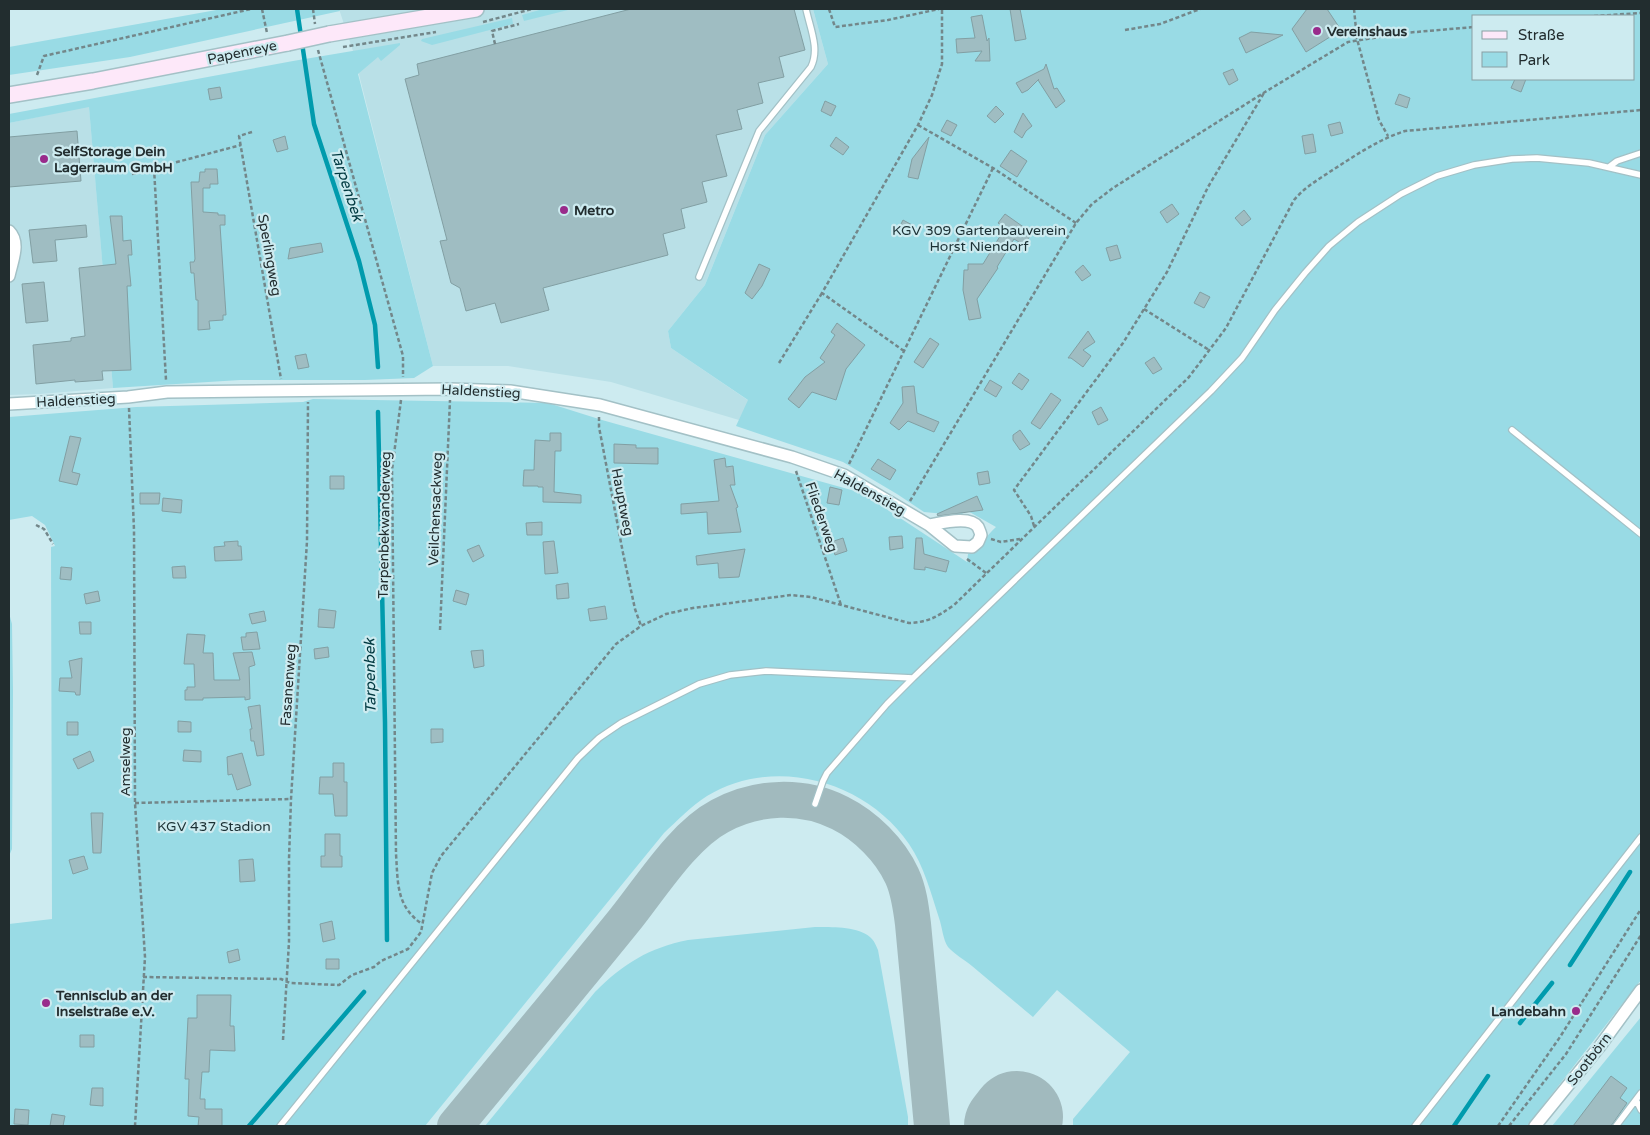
<svg xmlns="http://www.w3.org/2000/svg" width="1650" height="1135" font-family="'Varela Round',sans-serif">
<style>
.built{fill:#b9e0e7}
.green{fill:#99dbe5;fill-rule:evenodd}
.lines{fill:none;stroke-linecap:round;stroke-linejoin:round}
.stream{stroke:#009bad;stroke-width:4.5}
.taxiway{stroke:#a1babe;stroke-width:36}
.runway{stroke:#a1babe;stroke-width:92}
.building{fill:#9fbdc2;stroke:#829fa3}
.lane-casing{stroke:#a3c1c6;stroke-width:8}
.street-casing{stroke:#a3c1c6;stroke-width:14}
.secondary-casing{stroke:#a3c1c6;stroke-width:18}
.path{stroke:#73878a;stroke-width:2.5;stroke-dasharray:4 2.5;stroke-linecap:butt}
.lane{stroke:#fff;stroke-width:5.5}
.street{stroke:#fff;stroke-width:11}
.secondary{stroke:#fde8f9;stroke-width:15}
.secondary-bridge-casing{stroke:#a3c1c6;stroke-width:18;stroke-linecap:butt}
.secondary-bridge{stroke:#fde8f9;stroke-width:15}
.poi-dot{fill:#992b8b;stroke:#cdebf0;stroke-width:2}
.labels{text-anchor:middle;stroke-width:4.5;stroke-linejoin:round;paint-order:stroke}
.poi-label{font-size:14px;font-weight:bold;fill:#222d2f;stroke:#cdebf0;text-anchor:start}
.street-label{font-size:14px;fill:#222d2f;stroke:#cdebf0}
.park-label{font-size:14px;fill:#1b3034;stroke:#cdebf0}
.water-label{font-size:15px;font-style:italic;fill:#003940;stroke:#cdebf0}
</style>
<rect width="100%" height="100%" fill="#cdebf0"/>
<!-- built -->
<path class="built" d="M 339,9 L 813,9 L 828,64 L 765,135 L 705,285 L 668,331 L 671,348 L 749,401 L 739,420 L 611,382 L 508,366 L 433,366 L 353,51 Z
M 89,106 L 113,388 L 40,394 L 9,395 L 9,123 Z"/>
<!-- green -->
<path class="green" d="M 222,9 L 339,9 L 340,11 L 130,57 L 9,75 L 9,47 Z
M 543,9 L 572,9 L 524,21 L 522,15 Z
M 813,9 L 1307,9 L 1298,21 L 1301,26 L 1293,31 L 1306,52 L 1340,30 L 1327,9 L 1641,9 L 1641,980 L 1527,1126 L 1073,1126 L 1073,1119 L 1130,1052 L 1057,990 L 1033,1017 C 1013,1000 992,983 972,966 C 965,960 954,954 948,947 C 943,940 942,926 939,918 C 931,893 924,866 909,844 C 866,781 775,755 707,796 C 691,806 678,820 664,833 L 425,1126 L 9,1126 L 9,924 L 52,919 L 51,547 L 55,546 L 45,525 L 32,516 L 9,520 L 9,417 L 136,407 L 303,402 L 313,399 L 548,403 L 602,420 L 862,493 L 967,562 L 968,554 C 979,549 986,536 996,527 L 966,510 L 962,514 L 956,515 L 924,512 L 897,494 L 843,462 L 736,426 L 748,400 L 671,348 L 668,331 L 705,285 L 765,135 L 828,64 ZM 1474,16 L 1634,16 L 1634,79 L 1474,79 Z
M 512,18 L 513,24 L 432,45 L 421,41 L 422,39 Z
M 400,43 L 400,45 L 381,61 L 378,57 L 358,74 L 433,366 L 414,378 L 365,380 L 240,380 L 113,388 L 89,107 L 9,123 L 9,114 L 293,61 Z
M 9,613 L 12,624 L 13,691 L 12,849 L 9,856 Z
M 815,927 C 831,927 861,926 872,939 C 875,942 876,946 878,950 L 908,1117 L 908,1126 L 485,1126 L 595,992 C 624,963 649,948 688,940 Z
M 1641,1017 L 1641,1126 L 1552,1126 Z"/>
<g class="lines">
<!-- stream -->
<path class="stream" d="M 297,9 L 314,124 L 359,261 L 375,325 L 378,367
M 378,412 L 385,722 L 387,940
M 1570,965 L 1630,872
M 1520,1023 L 1552,983
M 249,1126 L 364,992
M 1454,1126 L 1488,1076"/>
<!-- taxiway -->
<path class="taxiway" d="M 455,1126 C 511,1058 568,990 623,922 C 650,889 682,836 720,816 C 757,796 802,794 840,813 C 866,826 890,850 902,876 C 909,891 911,908 913,924 L 932,1126"/>
<!-- runway -->
<path class="runway" d="M 1010,1126 L 1017,1117"/>
</g>
<!-- building -->
<path class="building" d="M 631,9 L 794,9 L 805,50 L 779,57 L 784,77 L 758,83 L 763,103 L 737,110 L 742,129 L 716,135 L 727,176 L 702,182 L 707,202 L 681,209 L 685,228 L 663,234 L 668,255 L 543,288 L 549,310 L 501,323 L 495,303 L 466,311 L 460,288 L 451,283 L 440,241 L 447,240 L 405,79 L 419,75 L 417,64 Z
M 1010,9 L 1020,9 L 1026,39 L 1015,41 Z
M 1307,9 L 1327,9 L 1341,30 L 1306,52 L 1292,29 Z
M 982,15 L 987,41 L 989,38 L 990,61 L 975,61 L 982,51 L 957,53 L 956,39 L 975,38 L 971,17 Z
M 1251,32 L 1283,35 L 1246,53 L 1239,38 Z
M 1046,64 L 1054,89 L 1057,88 L 1065,101 L 1056,108 L 1038,80 L 1039,79 L 1028,90 L 1022,93 L 1016,83 L 1044,69 Z
M 1233,69 L 1238,80 L 1229,85 L 1223,73 Z
M 1515,79 L 1526,79 L 1521,92 L 1511,88 Z
M 220,87 L 222,98 L 210,100 L 208,89 Z
M 1399,94 L 1410,98 L 1407,108 L 1395,104 Z
M 825,101 L 836,106 L 831,116 L 821,111 Z
M 996,106 L 1004,114 L 995,123 L 987,116 Z
M 1023,113 L 1032,126 L 1026,131 L 1022,138 L 1014,132 Z
M 947,120 L 957,125 L 951,136 L 941,131 Z
M 1340,122 L 1343,133 L 1331,136 L 1328,125 Z
M 77,131 L 81,181 L 9,187 L 9,137 Z
M 1313,134 L 1316,152 L 1305,154 L 1302,136 Z
M 285,136 L 288,149 L 277,152 L 273,140 Z
M 836,137 L 849,147 L 843,155 L 830,146 Z
M 929,137 L 918,179 L 908,177 L 912,159 Z
M 1011,150 L 1027,161 L 1017,177 L 1000,166 Z
M 205,169 L 217,169 L 218,184 L 210,184 L 210,188 L 203,188 L 203,212 L 218,213 L 218,215 L 225,215 L 225,225 L 220,225 L 226,315 L 223,315 L 223,320 L 209,321 L 210,329 L 198,330 L 198,300 L 196,300 L 194,273 L 191,273 L 190,262 L 194,262 L 195,259 L 191,182 L 199,182 L 200,172 L 205,172 Z
M 1172,204 L 1179,214 L 1167,223 L 1160,212 Z
M 1244,210 L 1251,219 L 1242,226 L 1235,218 Z
M 1005,214 L 1032,233 L 1024,245 L 1014,239 L 997,267 L 998,268 L 977,299 L 981,318 L 969,320 L 963,290 L 964,270 L 968,270 L 968,264 L 983,264 L 1005,228 L 998,223 Z
M 110,216 L 122,216 L 123,241 L 131,240 L 132,255 L 128,255 L 131,286 L 127,286 L 131,370 L 102,371 L 103,380 L 75,382 L 75,380 L 36,384 L 33,345 L 71,341 L 71,338 L 85,336 L 79,268 L 116,264 Z
M 903,220 L 914,226 L 910,236 L 898,230 Z
M 86,225 L 87,237 L 55,240 L 57,261 L 33,263 L 29,230 Z
M 321,243 L 323,252 L 288,259 L 290,248 Z
M 1117,245 L 1121,258 L 1110,261 L 1106,248 Z
M 759,264 L 770,269 L 762,286 L 752,299 L 745,293 Z
M 1083,265 L 1091,275 L 1082,281 L 1075,272 Z
M 44,282 L 48,321 L 26,323 L 22,284 Z
M 1200,292 L 1210,297 L 1204,308 L 1194,303 Z
M 837,323 L 865,345 L 846,369 L 836,400 L 812,392 L 799,408 L 788,399 L 805,377 L 825,362 L 820,358 L 835,335 L 831,332 Z
M 1088,331 L 1095,342 L 1083,350 L 1091,356 L 1083,367 L 1071,358 L 1068,358 Z
M 930,338 L 939,344 L 923,368 L 914,362 Z
M 306,354 L 309,367 L 298,369 L 295,356 Z
M 1154,357 L 1162,369 L 1153,374 L 1145,363 Z
M 1019,373 L 1029,380 L 1022,390 L 1012,383 Z
M 990,380 L 1002,387 L 996,397 L 984,390 Z
M 914,386 L 917,413 L 939,422 L 934,432 L 908,421 L 899,430 L 890,423 L 903,403 L 902,387 Z
M 1051,393 L 1061,400 L 1040,429 L 1031,423 Z
M 1101,407 L 1108,420 L 1098,425 L 1092,412 Z
M 1020,430 L 1030,444 L 1020,450 L 1013,440 L 1013,435 Z
M 550,433 L 561,433 L 561,451 L 555,451 L 554,492 L 581,495 L 581,503 L 543,502 L 543,487 L 538,487 L 538,486 L 523,486 L 524,470 L 534,470 L 535,440 L 550,441 Z
M 70,436 L 81,438 L 72,472 L 80,474 L 77,485 L 59,481 Z
M 614,444 L 636,445 L 636,448 L 658,448 L 658,464 L 614,463 Z
M 725,458 L 726,467 L 733,466 L 735,485 L 730,485 L 738,507 L 736,508 L 741,532 L 708,534 L 707,512 L 681,514 L 681,504 L 719,501 L 714,460 Z
M 878,459 L 896,470 L 890,480 L 871,469 Z
M 988,471 L 990,483 L 979,485 L 977,473 Z
M 330,476 L 344,476 L 344,489 L 330,489 Z
M 830,487 L 842,490 L 839,505 L 827,503 Z
M 140,493 L 160,493 L 159,504 L 140,504 Z
M 977,496 L 983,510 L 938,516 L 937,514 Z
M 163,498 L 182,500 L 181,513 L 162,511 Z
M 542,522 L 542,535 L 527,535 L 526,523 Z
M 902,536 L 903,548 L 890,550 L 889,537 Z
M 843,538 L 847,551 L 835,555 L 831,542 Z
M 916,538 L 922,538 L 924,554 L 949,561 L 946,572 L 925,567 L 925,570 L 914,569 Z
M 238,541 L 238,546 L 241,546 L 242,560 L 215,561 L 214,547 L 225,546 L 224,542 Z
M 554,541 L 558,573 L 545,574 L 543,542 Z
M 479,545 L 484,556 L 473,562 L 467,550 Z
M 745,549 L 739,577 L 719,578 L 718,563 L 697,565 L 696,556 Z
M 185,566 L 186,578 L 173,578 L 172,567 Z
M 61,567 L 72,568 L 71,580 L 60,579 Z
M 568,583 L 569,598 L 557,599 L 556,585 Z
M 456,590 L 469,594 L 466,605 L 453,601 Z
M 98,591 L 100,601 L 86,604 L 84,594 Z
M 605,606 L 607,619 L 590,621 L 588,609 Z
M 319,609 L 336,611 L 334,628 L 318,627 Z
M 264,611 L 266,621 L 252,624 L 249,614 Z
M 79,622 L 91,622 L 91,634 L 80,634 Z
M 257,632 L 260,649 L 243,650 L 241,637 L 246,637 L 246,633 Z
M 187,634 L 205,635 L 203,653 L 213,653 L 214,680 L 240,680 L 233,653 L 252,652 L 255,665 L 249,667 L 250,699 L 245,700 L 245,697 L 203,698 L 203,700 L 185,700 L 185,690 L 187,690 L 187,687 L 195,687 L 194,664 L 184,664 Z
M 328,647 L 329,657 L 315,659 L 314,649 Z
M 483,650 L 484,666 L 474,668 L 471,651 Z
M 82,658 L 80,695 L 76,695 L 75,692 L 59,691 L 60,678 L 72,678 L 69,661 Z
M 260,705 L 264,755 L 257,756 L 254,741 L 251,741 L 250,729 L 252,729 L 248,707 Z
M 178,721 L 191,722 L 191,732 L 178,732 Z
M 67,722 L 78,722 L 78,735 L 67,735 Z
M 431,729 L 443,729 L 443,742 L 431,743 Z
M 184,750 L 201,751 L 201,762 L 183,761 Z
M 90,751 L 94,761 L 78,769 L 73,759 Z
M 242,753 L 251,785 L 237,790 L 232,774 L 228,775 L 227,757 Z
M 333,763 L 344,763 L 344,782 L 347,782 L 347,816 L 335,816 L 333,794 L 319,794 L 320,777 L 333,777 Z
M 91,813 L 103,813 L 101,853 L 93,853 Z
M 325,834 L 340,834 L 340,856 L 342,856 L 342,867 L 321,867 L 321,856 L 325,856 Z
M 84,856 L 88,869 L 73,874 L 69,860 Z
M 253,859 L 255,881 L 240,882 L 239,860 Z
M 332,921 L 335,939 L 323,942 L 320,924 Z
M 238,949 L 240,960 L 229,963 L 227,952 Z
M 326,959 L 339,959 L 339,969 L 326,969 Z
M 197,995 L 231,995 L 230,1026 L 234,1026 L 235,1051 L 210,1050 L 209,1072 L 202,1072 L 200,1099 L 205,1099 L 205,1109 L 222,1109 L 222,1126 L 198,1126 L 199,1117 L 188,1116 L 189,1079 L 185,1079 L 188,1018 L 197,1018 Z
M 80,1035 L 94,1035 L 94,1047 L 80,1047 Z
M 1611,1076 L 1627,1088 L 1620,1098 L 1627,1103 L 1611,1126 L 1573,1126 Z
M 92,1088 L 103,1088 L 103,1106 L 90,1105 Z
M 15,1109 L 29,1110 L 28,1125 L 14,1124 Z
M 52,1114 L 65,1116 L 63,1126 L 50,1126 Z"/>
<g class="lines">
<defs>
<path id="lane" d="M 1609,167 L 1617,161 L 1641,153
M 699,277 L 759,131 L 811,67 C 820,49 810,28 806,9
M 1512,430 L 1641,534
M 815,804 L 823,781 L 827,773 L 887,704 L 913,678
M 1636,1100 L 1641,1110
M 280,1126 L 578,758 L 599,738 L 621,723 L 699,684 L 730,675 L 766,671 L 913,678 L 1211,391 L 1242,358 L 1275,310 L 1305,273 L 1329,246 L 1358,222 L 1401,194 L 1437,176 L 1474,165 L 1512,159 L 1537,158 L 1589,163 L 1641,175
M 1415,1126 L 1641,837
M 1616,1126 L 1641,1093"/>
<path id="street" d="M 9,231 C 21,243 12,261 9,276
M 9,404 L 128,397 L 167,392 L 450,389 L 510,391 L 600,405 L 792,457 L 844,475 L 929,525 L 955,546 L 972,547 L 978,542 L 981,535 C 981,534 978,527 978,527 C 970,515 941,523 929,525
M 1535,1126 L 1600,1046 L 1641,990"/>
<path id="secondary" d="M 329,34 L 476,9
M 9,95 L 93,81 L 288,43"/>
</defs>
<!-- lane casing -->
<use href="#lane" class="lane-casing"/>
<!-- street casing -->
<use href="#street" class="street-casing"/>
<!-- secondary casing -->
<use href="#secondary" class="secondary-casing"/>
<!-- path -->
<path class="path" d="M 262,9 L 267,33
M 313,9 L 315,24
M 829,9 L 835,27 L 888,20 L 939,9
M 1354,9 L 1357,39 L 1379,120 L 1388,136
M 1594,16 L 1641,13
M 483,22 L 532,9
M 1125,30 L 1160,24 L 1200,9
M 495,44 L 492,31 L 519,24
M 343,47 L 436,32
M 318,50 L 403,356 L 403,377
M 37,75 L 44,56 L 251,9
M 918,125 L 993,168 L 1076,223
M 252,132 L 239,136 L 281,379
M 154,168 L 166,380
M 132,174 L 241,145
M 1144,309 L 1209,350
M 904,351 L 822,293 L 918,125 L 932,95 L 942,64 L 942,9
M 779,363 L 822,293
M 401,400 L 392,470 L 396,854 C 398,883 396,906 422,924
M 129,408 L 134,530 L 135,803 L 145,957 L 135,1126
M 599,417 L 599,427 L 623,553 L 635,609 L 641,626
M 849,464 L 993,168
M 796,471 L 841,605
M 910,501 L 1076,223 L 1092,204 L 1113,188 L 1265,92 L 1348,42 L 1404,33 L 1474,27
M 36,525 L 44,529 L 53,544
M 1034,526 L 1031,516 L 1014,490 L 1123,343 L 1167,272 L 1208,187 L 1264,93
M 991,539 L 1001,542 L 1020,539
M 967,559 L 986,573
M 440,630 L 450,400
M 135,803 L 291,799
M 143,977 L 281,979 L 290,983 L 339,985 L 352,975 L 374,967 L 381,961 L 408,949 L 421,932 L 432,873 L 441,856 L 616,644 L 641,626 L 666,614 L 693,608 L 791,595 L 811,597 L 909,623 C 929,622 937,617 954,605 L 1189,377 L 1226,328 L 1294,200 C 1304,188 1316,181 1328,173 C 1353,157 1377,140 1405,131 L 1641,110
M 283,1040 L 289,942 L 289,859 L 291,799 L 307,541 L 308,402
M 1498,1126 L 1560,1037 L 1641,909
M 1509,1126 L 1566,1054 L 1641,935"/>
<!-- lane -->
<use href="#lane" class="lane"/>
<!-- street -->
<use href="#street" class="street"/>
<!-- secondary -->
<use href="#secondary" class="secondary"/>
<defs>
<path id="secondary-bridge" d="M 288,43 L 329,34"/>
</defs>
<!-- secondary-bridge casing -->
<use href="#secondary-bridge" class="secondary-bridge-casing"/>
<!-- secondary-bridge -->
<use href="#secondary-bridge" class="secondary-bridge"/>
</g>
<!-- markers -->
<g class="poi-dot">
<circle cx="1317" cy="31" r="5"/>
<circle cx="44" cy="159" r="5"/>
<circle cx="564" cy="210" r="5"/>
<circle cx="46" cy="1003" r="5"/>
<circle cx="1576" cy="1011" r="5"/>
</g>
<g class="labels">
<!-- poi labels -->
<g class="poi-label">
<text x="1327" y="36">Vereinshaus</text>
<text x="54" y="156">SelfStorage Dein<tspan x="54" dy="16">Lagerraum GmbH</tspan></text>
<text x="574" y="215">Metro</text>
<text x="56" y="1000">Tennisclub an der<tspan x="56" dy="16">Inselstraße e.V.</tspan></text>
<text x="1566" y="1016" text-anchor="end">Landebahn</text>
</g>
<!-- street labels -->
<g class="street-label">
<text transform="translate(242 52) rotate(-12)" y="5">Papenreye</text>
<text transform="translate(270 255) rotate(80)" y="5">Sperlingweg</text>
<text transform="translate(481 391) rotate(3)" y="5">Haldenstieg</text>
<text transform="translate(76 400) rotate(-3)" y="5">Haldenstieg</text>
<text transform="translate(870 492) rotate(29)" y="5">Haldenstieg</text>
<text transform="translate(623 502) rotate(79)" y="5">Hauptweg</text>
<text transform="translate(435 509) rotate(-88)" y="5">Veilchensackweg</text>
<text transform="translate(822 517) rotate(71)" y="5">Fliederweg</text>
<text transform="translate(384 525) rotate(-89)" y="5">Tarpenbekwanderweg</text>
<text transform="translate(288 685) rotate(-86)" y="5">Fasanenweg</text>
<text transform="translate(125 762) rotate(-90)" y="5">Amselweg</text>
<text transform="translate(1589 1059) rotate(-52)" y="5">Sootbörn</text>
</g>
<!-- park labels -->
<g class="park-label">
<text x="979" y="235">KGV 309 Gartenbauverein<tspan x="979" dy="16">Horst Niendorf</tspan></text>
<text x="214" y="831">KGV 437 Stadion</text>
</g>
<!-- water labels -->
<g class="water-label">
<text transform="translate(347 185) rotate(72)" y="5">Tarpenbek</text>
<text transform="translate(370 676) rotate(-91)" y="5">Tarpenbek</text>
</g>
</g>
<!-- border -->
<rect width="1650" height="1135" fill="none" stroke="#222d2f" stroke-width="20"/>
<!-- legend -->
<rect x="1472" y="15" width="162" height="65" fill="#cdebf0" stroke="#899fa3"/>
<rect x="1482" y="31" width="25" height="8" fill="#fde8f9" stroke="#899fa3"/>
<text x="1518" y="40" font-size="15" fill="#222d2f">Straße</text>
<rect x="1482" y="52" width="25" height="15" fill="#99dbe5" stroke="#899fa3"/>
<text x="1518" y="65" font-size="15" fill="#222d2f">Park</text>
</svg>
